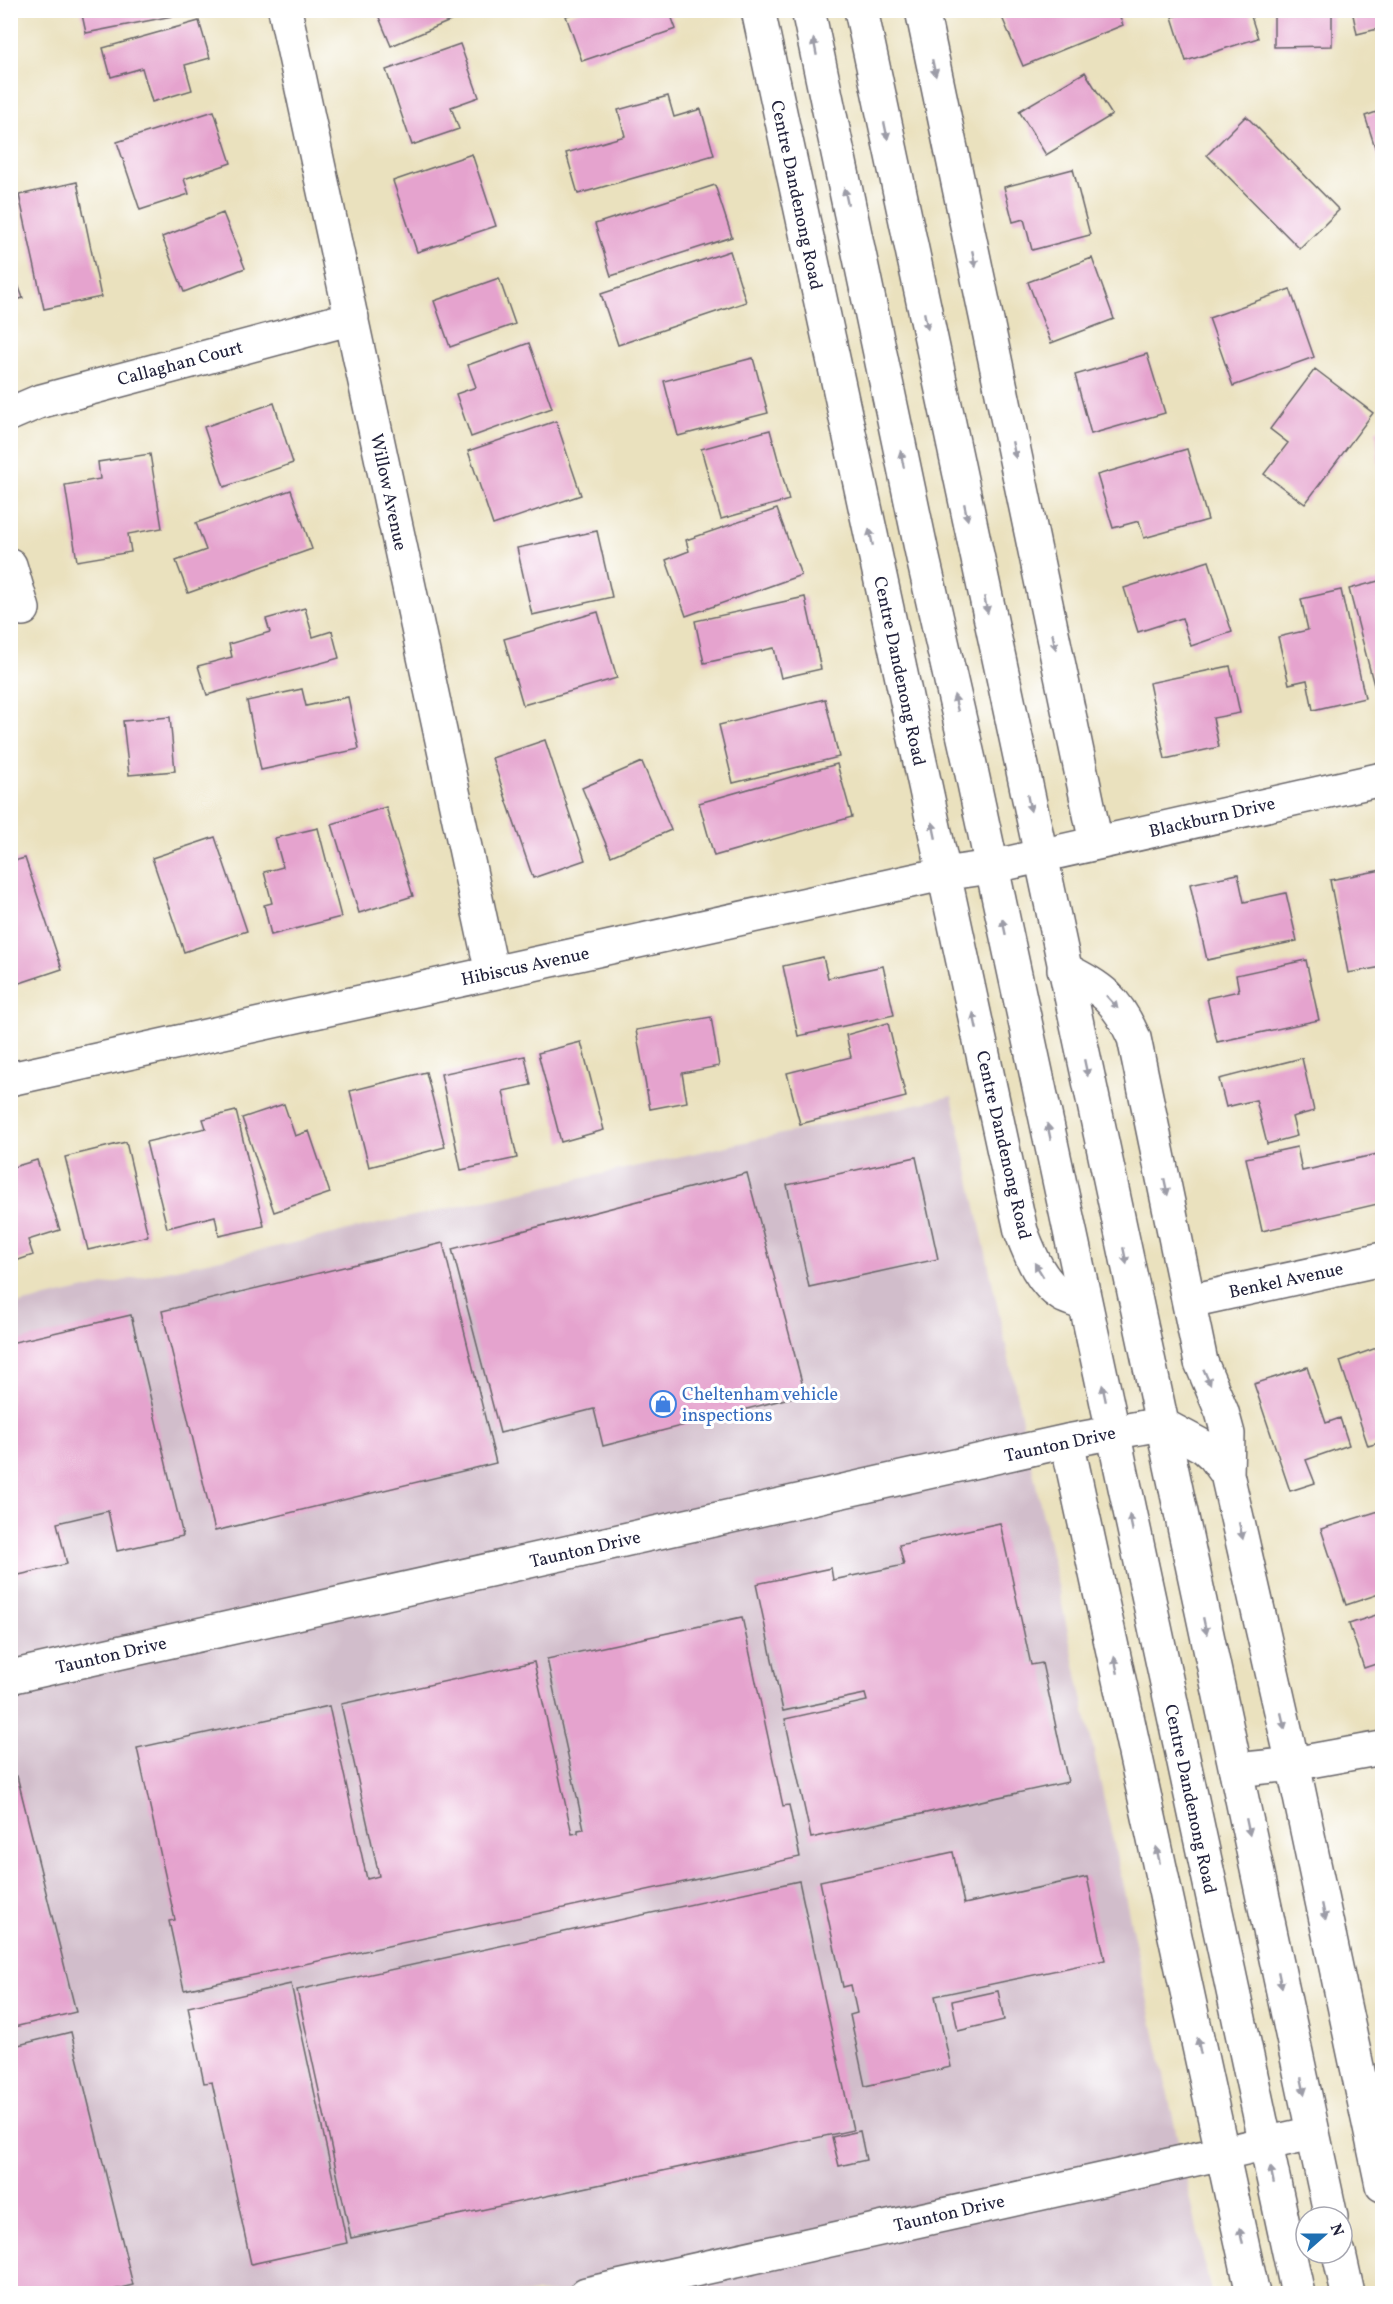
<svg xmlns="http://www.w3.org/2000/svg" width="1393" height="2304" font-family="Vollkorn,serif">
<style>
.industrial{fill:#d1bdcb}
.building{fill:#e5a3ce}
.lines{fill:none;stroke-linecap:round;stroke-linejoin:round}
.minor-casing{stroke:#686569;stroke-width:36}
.major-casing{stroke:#686569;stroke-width:36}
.minor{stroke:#fff;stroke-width:33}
.major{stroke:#fff;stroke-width:33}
.oneway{fill:#9c9ca7}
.labels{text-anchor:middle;stroke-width:6;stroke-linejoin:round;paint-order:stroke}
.street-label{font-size:18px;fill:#22223b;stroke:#fff}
.shop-label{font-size:18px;fill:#366cbe;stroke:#fff;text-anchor:start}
</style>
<rect width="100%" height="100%" fill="#fff"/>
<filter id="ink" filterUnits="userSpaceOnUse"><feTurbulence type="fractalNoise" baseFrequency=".0167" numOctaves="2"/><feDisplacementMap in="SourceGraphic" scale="12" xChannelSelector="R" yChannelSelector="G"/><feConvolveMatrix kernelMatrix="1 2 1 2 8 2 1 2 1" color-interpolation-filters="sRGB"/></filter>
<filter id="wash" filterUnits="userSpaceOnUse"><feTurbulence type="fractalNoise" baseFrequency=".008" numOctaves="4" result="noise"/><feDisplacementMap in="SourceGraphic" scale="24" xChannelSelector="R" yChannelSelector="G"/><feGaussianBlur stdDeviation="1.35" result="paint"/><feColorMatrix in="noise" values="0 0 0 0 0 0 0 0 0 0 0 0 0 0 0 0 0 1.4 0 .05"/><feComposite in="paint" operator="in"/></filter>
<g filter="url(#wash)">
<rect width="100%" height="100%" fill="#eae1be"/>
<!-- industrial -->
<path class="industrial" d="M 952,1096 L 1211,2293 L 11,2293 L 10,1306 Z"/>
<g id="blocks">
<!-- building -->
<path class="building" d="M 81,10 L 193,10 L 193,12 L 86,33 Z
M 376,10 L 460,10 L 462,16 L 391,46 Z
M 583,10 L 669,10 L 676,29 L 582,61 L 566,16 Z
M 1012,10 L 1117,10 L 1123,25 L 1023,66 L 1001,15 Z
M 1194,10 L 1249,10 L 1258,38 L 1186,61 L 1172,17 Z
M 1274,10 L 1332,10 L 1332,46 L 1274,47 Z
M 1352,10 L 1382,10 L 1382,28 L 1357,34 Z
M 199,21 L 210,58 L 185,65 L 192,90 L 152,102 L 142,68 L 111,77 L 103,48 Z
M 460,44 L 479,97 L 451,107 L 459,129 L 412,145 L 386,70 Z
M 1085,72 L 1112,115 L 1046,155 L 1019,111 Z
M 668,96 L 674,117 L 701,109 L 714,155 L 578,194 L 566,153 L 625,136 L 618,110 Z
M 1382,110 L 1382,169 L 1365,116 Z
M 214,111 L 231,163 L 184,179 L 189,194 L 140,210 L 117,142 Z
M 1246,116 L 1339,210 L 1300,249 L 1207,155 Z
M 472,154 L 496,226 L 417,252 L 393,181 Z
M 1073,169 L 1090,235 L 1032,250 L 1024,219 L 1013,222 L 1004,187 Z
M 77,182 L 101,297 L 44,309 L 19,195 Z
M 715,185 L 732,237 L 611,276 L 595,224 Z
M 223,213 L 245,268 L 184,292 L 162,237 Z
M 730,251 L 746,302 L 618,345 L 601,294 Z
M 1092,258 L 1114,319 L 1051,343 L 1028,282 Z
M 10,263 L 23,298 L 10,302 Z
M 499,278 L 515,324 L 450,347 L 434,301 Z
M 1290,289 L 1314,357 L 1233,386 L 1209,318 Z
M 529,343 L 552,408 L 471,437 L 456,394 L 476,387 L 468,365 Z
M 1147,354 L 1165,413 L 1091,434 L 1075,375 Z
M 753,358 L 768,413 L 678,436 L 664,381 Z
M 1315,369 L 1373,413 L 1305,504 L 1264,474 L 1288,443 L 1270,429 Z
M 274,403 L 293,463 L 224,487 L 204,427 Z
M 556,421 L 581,495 L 493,525 L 468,451 Z
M 770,430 L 789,500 L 721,519 L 701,449 Z
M 1376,430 L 1382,430 L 1382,470 L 1379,470 Z
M 1187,449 L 1208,520 L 1144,538 L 1139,521 L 1113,528 L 1097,475 Z
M 150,454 L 162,528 L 128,534 L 131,552 L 77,561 L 65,485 L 100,479 L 98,462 Z
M 291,490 L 312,549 L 188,593 L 176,561 L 206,550 L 196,523 Z
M 777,509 L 801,575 L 686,616 L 666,560 L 689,551 L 686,540 Z
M 597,531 L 612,597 L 532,615 L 517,548 Z
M 1209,561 L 1232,632 L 1191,646 L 1182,618 L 1138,632 L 1124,588 Z
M 1382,580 L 1382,696 L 1377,697 L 1349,589 Z
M 1341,590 L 1365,698 L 1313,710 L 1307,680 L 1289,684 L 1278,637 L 1308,630 L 1301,599 Z
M 805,597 L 821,669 L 781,678 L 774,648 L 704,663 L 695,621 Z
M 305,608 L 313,637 L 332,631 L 339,658 L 207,695 L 198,666 L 232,657 L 229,644 L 270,632 L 266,619 Z
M 598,612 L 617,678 L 523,705 L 504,639 Z
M 1230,666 L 1240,713 L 1213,718 L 1219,747 L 1165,759 L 1149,683 Z
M 302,689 L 306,706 L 348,697 L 359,749 L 261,770 L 247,701 Z
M 825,699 L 839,757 L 733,783 L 719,725 Z
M 170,717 L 175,771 L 129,775 L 123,721 Z
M 545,740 L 585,860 L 533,878 L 492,758 Z
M 642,762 L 671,830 L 611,856 L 582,788 Z
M 837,764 L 852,817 L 714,856 L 699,803 Z
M 386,807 L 413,896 L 359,913 L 332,824 Z
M 318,828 L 341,917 L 271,935 L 264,905 L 272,903 L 264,872 L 283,867 L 275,838 Z
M 215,837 L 247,931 L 184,952 L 152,858 Z
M 25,858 L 62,969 L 14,985 L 10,975 L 10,862 Z
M 1382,870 L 1382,967 L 1348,973 L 1330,880 Z
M 1238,874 L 1244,902 L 1286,893 L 1297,941 L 1207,960 L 1190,884 Z
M 823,957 L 828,978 L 883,966 L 894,1015 L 798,1036 L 783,966 Z
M 1306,960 L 1319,1020 L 1217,1042 L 1207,998 L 1239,991 L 1236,975 Z
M 711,1017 L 719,1066 L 682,1073 L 687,1102 L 650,1109 L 636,1030 Z
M 888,1023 L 906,1097 L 800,1124 L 787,1073 L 851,1057 L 846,1035 Z
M 581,1042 L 604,1130 L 561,1142 L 538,1053 Z
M 525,1056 L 531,1085 L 503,1091 L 517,1158 L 461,1170 L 441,1074 Z
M 1302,1058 L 1314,1111 L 1292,1117 L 1297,1136 L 1267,1144 L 1256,1100 L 1226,1107 L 1219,1079 Z
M 426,1072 L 445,1147 L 369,1167 L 350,1091 Z
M 284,1104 L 295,1136 L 309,1131 L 330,1193 L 274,1212 L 242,1118 Z
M 236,1111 L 264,1226 L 219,1236 L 215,1216 L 167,1228 L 146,1142 L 206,1128 L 203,1119 Z
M 126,1142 L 148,1236 L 88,1250 L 65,1157 Z
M 1297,1147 L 1302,1171 L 1382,1153 L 1382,1203 L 1262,1231 L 1246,1158 Z
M 916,1157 L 938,1259 L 809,1287 L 787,1185 Z
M 37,1160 L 60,1230 L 28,1240 L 33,1255 L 10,1263 L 10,1168 Z
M 747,1173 L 805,1394 L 603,1446 L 594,1409 L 500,1433 L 452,1249 Z
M 443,1243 L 496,1463 L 215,1531 L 162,1311 Z
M 131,1315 L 183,1536 L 117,1551 L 108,1511 L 57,1523 L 67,1564 L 10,1577 L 10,1343 Z
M 1382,1346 L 1382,1442 L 1368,1446 L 1340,1361 Z
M 1307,1367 L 1326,1423 L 1340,1418 L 1349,1445 L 1306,1460 L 1315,1483 L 1290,1491 L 1254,1384 Z
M 1382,1510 L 1382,1593 L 1346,1605 L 1321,1529 Z
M 1000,1523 L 1031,1665 L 1042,1663 L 1068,1782 L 811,1838 L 785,1719 L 867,1701 L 865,1694 L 783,1711 L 756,1584 L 831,1568 L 833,1580 L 904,1565 L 899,1545 Z
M 1382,1613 L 1382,1662 L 1364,1668 L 1349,1624 Z
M 742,1617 L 783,1806 L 789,1805 L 800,1857 L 184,1990 L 169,1921 L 175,1920 L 137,1748 L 329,1706 L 367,1879 L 379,1876 L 341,1704 L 534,1662 L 572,1834 L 578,1833 L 578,1830 L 584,1829 L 547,1659 Z
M 17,1776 L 76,2012 L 10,2028 L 10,1777 Z
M 953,1852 L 964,1904 L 1087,1877 L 1105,1960 L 935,1996 L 951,2067 L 865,2086 L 850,2015 L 857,2013 L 851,1985 L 843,1987 L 820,1881 Z
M 799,1881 L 853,2130 L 351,2238 L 297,1990 Z
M 291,1984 L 347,2243 L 251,2264 L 212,2082 L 204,2083 L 188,2007 Z
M 998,1991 L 1004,2020 L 958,2031 L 952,2001 Z
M 71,2032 L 133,2285 L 97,2294 L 10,2294 L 10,2047 Z
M 860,2131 L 866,2160 L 839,2166 L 832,2137 Z"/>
</g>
</g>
<g filter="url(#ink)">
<use href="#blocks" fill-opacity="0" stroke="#686569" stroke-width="1.5"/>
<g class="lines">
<defs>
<path id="minor" d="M 285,10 L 492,973
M 758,10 L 1021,1231 C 1030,1254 1040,1282 1062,1295 C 1069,1299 1077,1301 1085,1304
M 922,10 L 1096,843
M 10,414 L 38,402 L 352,318
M 10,565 L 23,609
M 1064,969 C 1103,989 1116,998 1134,1038 L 1201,1362 L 1222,1412 L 1228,1434 L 1227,1474 L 1293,1764 L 1382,2185
M 10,1079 L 943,874 L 991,867 L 1382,779
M 1190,1301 L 1382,1259
M 1067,1441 L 1253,2294
M 10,1677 L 1067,1441 L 1161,1424 L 1204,1447 L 1214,1456 L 1227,1474
M 1236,1770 L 1293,1764 L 1382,1748
M 586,2294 L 1313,2133"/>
<path id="major" d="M 808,10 L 923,558 L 969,760 L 1298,2294
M 861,10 L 1331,2217
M 1339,2253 L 1348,2294"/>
</defs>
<!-- minor casing -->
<use href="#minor" class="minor-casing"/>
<!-- major casing -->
<use href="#major" class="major-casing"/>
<!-- minor -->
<use href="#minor" class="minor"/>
<!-- major -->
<use href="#major" class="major"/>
</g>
<!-- one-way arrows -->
<defs><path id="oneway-solid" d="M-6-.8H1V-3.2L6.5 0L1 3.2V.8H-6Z" transform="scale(1.5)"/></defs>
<g class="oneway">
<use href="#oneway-solid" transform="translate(815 47) rotate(-101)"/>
<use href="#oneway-solid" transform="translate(934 68) rotate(78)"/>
<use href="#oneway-solid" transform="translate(886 131) rotate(78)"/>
<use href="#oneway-solid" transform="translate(846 196) rotate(-102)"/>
<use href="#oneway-solid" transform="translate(974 259) rotate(78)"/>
<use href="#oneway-solid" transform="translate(926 321) rotate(78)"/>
<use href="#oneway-solid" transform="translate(1014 450) rotate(78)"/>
<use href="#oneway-solid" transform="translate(902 459) rotate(-102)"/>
<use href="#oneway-solid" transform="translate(966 512) rotate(78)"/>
<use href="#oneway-solid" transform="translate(871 537) rotate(-102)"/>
<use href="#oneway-solid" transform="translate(986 605) rotate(78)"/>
<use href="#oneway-solid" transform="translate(1054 641) rotate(78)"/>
<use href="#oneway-solid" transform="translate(956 703) rotate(-103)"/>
<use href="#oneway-solid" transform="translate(1029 803) rotate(78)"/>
<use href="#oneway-solid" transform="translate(934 830) rotate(-102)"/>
<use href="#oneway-solid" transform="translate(1004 927) rotate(-102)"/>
<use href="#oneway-solid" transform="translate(1112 1002) rotate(48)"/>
<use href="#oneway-solid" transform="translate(975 1021) rotate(-102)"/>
<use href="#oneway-solid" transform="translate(1086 1068) rotate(78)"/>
<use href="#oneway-solid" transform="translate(1049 1132) rotate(-102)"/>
<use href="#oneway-solid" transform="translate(1166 1187) rotate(78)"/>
<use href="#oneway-solid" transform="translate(1125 1256) rotate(78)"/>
<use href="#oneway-solid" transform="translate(1039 1270) rotate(-122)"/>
<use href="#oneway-solid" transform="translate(1207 1377) rotate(66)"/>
<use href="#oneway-solid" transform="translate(1104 1393) rotate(-102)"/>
<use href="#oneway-solid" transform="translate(1131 1523) rotate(-102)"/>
<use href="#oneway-solid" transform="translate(1241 1531) rotate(77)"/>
<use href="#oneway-solid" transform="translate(1205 1626) rotate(78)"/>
<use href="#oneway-solid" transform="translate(1116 1665) rotate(-102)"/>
<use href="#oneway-solid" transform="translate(1283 1721) rotate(77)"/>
<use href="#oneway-solid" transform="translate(1248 1827) rotate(78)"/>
<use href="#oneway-solid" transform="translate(1158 1855) rotate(-102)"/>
<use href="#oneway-solid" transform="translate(1324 1912) rotate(78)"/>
<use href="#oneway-solid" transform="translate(1280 1980) rotate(78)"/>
<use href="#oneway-solid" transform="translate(1199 2046) rotate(-102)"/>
<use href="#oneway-solid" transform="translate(1303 2086) rotate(78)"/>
<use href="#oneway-solid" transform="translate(1272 2175) rotate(-102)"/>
<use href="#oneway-solid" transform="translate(1241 2236) rotate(-102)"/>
</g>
</g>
<!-- icons -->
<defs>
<symbol id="shop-ring" viewBox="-11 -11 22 22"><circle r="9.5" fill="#fff" stroke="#3f7fe0" stroke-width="1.5"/><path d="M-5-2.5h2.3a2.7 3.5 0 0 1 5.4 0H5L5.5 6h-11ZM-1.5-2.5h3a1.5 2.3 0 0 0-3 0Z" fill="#3f7fe0"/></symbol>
</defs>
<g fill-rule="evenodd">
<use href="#shop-ring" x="648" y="1389" width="30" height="30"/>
</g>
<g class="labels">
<!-- street labels -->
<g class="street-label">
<text transform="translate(797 195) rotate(78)" y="6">Centre Dandenong Road</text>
<text transform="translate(180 363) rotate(-15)" y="6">Callaghan Court</text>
<text transform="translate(389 492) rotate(78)" y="6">Willow Avenue</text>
<text transform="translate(900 671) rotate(78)" y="6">Centre Dandenong Road</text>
<text transform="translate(1212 817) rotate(-13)" y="6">Blackburn Drive</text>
<text transform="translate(525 966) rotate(-12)" y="6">Hibiscus Avenue</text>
<text transform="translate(1004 1145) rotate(77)" y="6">Centre Dandenong Road</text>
<text transform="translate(1286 1280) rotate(-12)" y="6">Benkel Avenue</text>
<text transform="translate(1060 1444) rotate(-12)" y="6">Taunton Drive</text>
<text transform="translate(585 1549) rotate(-13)" y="6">Taunton Drive</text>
<text transform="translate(111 1655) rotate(-13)" y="6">Taunton Drive</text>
<text transform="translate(1191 1799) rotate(78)" y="6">Centre Dandenong Road</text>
<text transform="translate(949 2213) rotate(-13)" y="6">Taunton Drive</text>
</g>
<!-- shop labels -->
<g class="shop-label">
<text x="682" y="1400">Cheltenham vehicle<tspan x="682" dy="21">inspections</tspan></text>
</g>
</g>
<!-- margin -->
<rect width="1393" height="2304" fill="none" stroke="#fff" stroke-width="36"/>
<!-- north arrow -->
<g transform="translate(1324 2235) rotate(69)"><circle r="28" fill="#ffffff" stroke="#a7a7b1" stroke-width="1.5"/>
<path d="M0-4.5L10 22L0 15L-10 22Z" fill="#1f6fb2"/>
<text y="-9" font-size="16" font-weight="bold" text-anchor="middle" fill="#22223b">N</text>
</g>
</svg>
